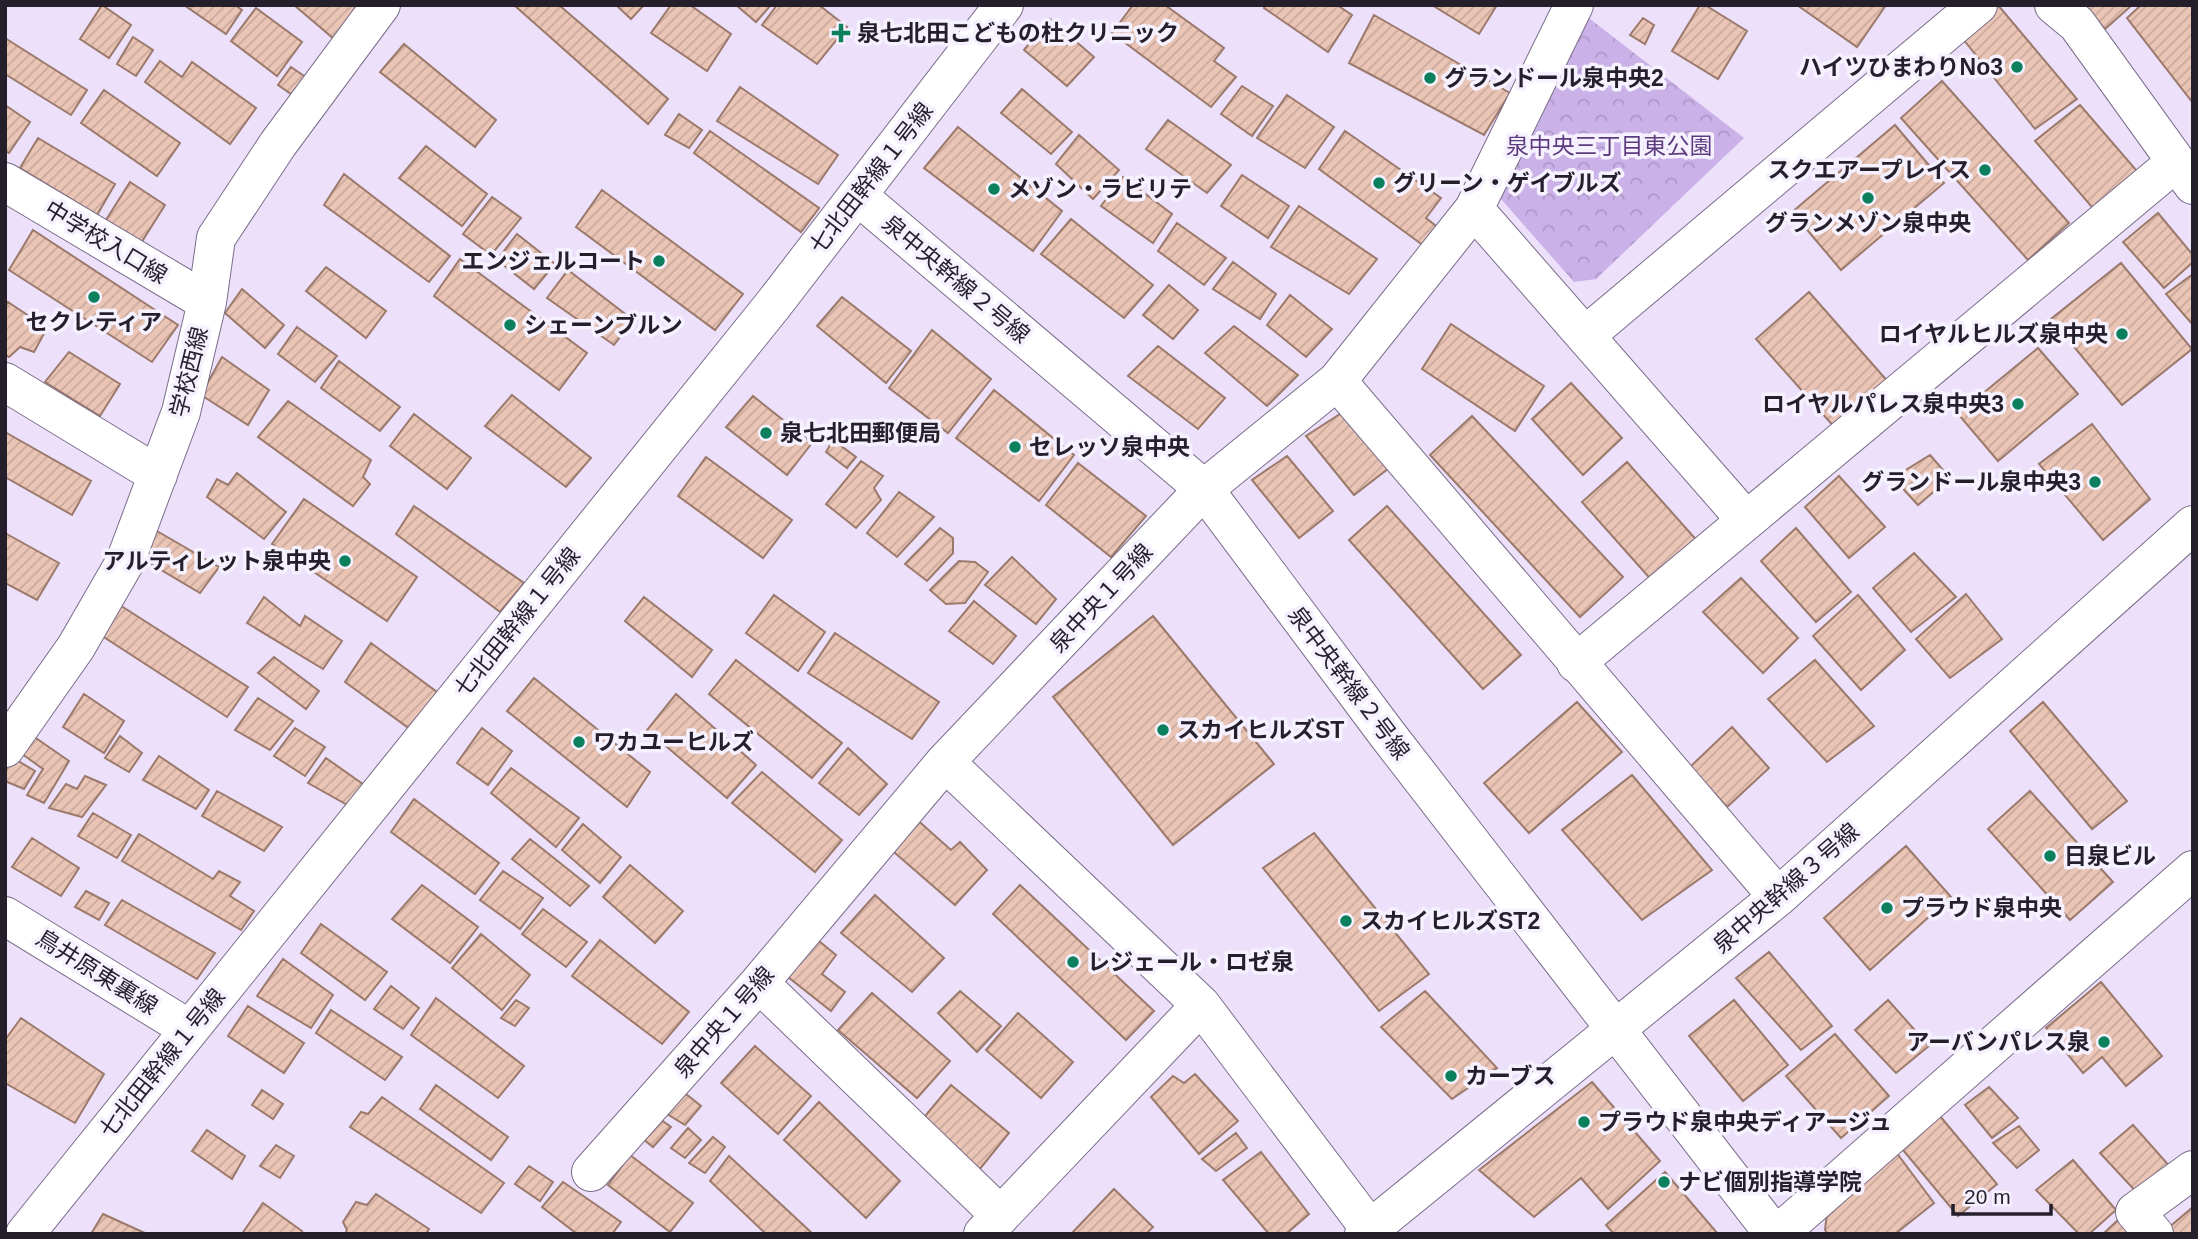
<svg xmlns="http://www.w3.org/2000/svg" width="2198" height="1239" font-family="Arial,'Noto Sans JP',sans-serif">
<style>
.park{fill:url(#park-crowns)}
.building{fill:url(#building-hatch);stroke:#9b796b;stroke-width:2}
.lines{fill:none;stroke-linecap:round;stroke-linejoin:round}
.minor-casing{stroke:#7a6d8a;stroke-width:40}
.minor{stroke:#fff;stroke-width:38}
.poi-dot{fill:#0c7f5d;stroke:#f6f1fe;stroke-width:2.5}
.labels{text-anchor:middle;stroke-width:7;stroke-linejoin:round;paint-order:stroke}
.poi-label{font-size:23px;font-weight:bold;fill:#241f2b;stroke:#f6f1fe;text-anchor:start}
.park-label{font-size:23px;fill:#5d3b7f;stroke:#f6f1fe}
.street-label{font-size:23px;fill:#241f2b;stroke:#f6f1fe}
</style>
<defs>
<pattern id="park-crowns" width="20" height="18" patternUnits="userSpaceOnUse" patternTransform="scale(1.75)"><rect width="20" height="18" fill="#cab1e8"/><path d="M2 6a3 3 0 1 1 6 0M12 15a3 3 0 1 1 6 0" fill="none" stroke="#ad98c7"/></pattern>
<pattern id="building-hatch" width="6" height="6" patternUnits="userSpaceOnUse" patternTransform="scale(1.75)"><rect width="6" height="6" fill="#eac5b6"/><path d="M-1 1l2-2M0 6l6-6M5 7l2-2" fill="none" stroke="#c9a99d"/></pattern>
</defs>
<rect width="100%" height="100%" fill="#ece0fb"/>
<!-- park -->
<path class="park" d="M 1581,12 L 1744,138 L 1596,279 L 1574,282 L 1494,191 Z"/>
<!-- building -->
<path class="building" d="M 102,5 L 131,25 L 109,58 L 80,39 Z
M 184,5 L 235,5 L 242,10 L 226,34 Z
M 294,5 L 353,5 L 358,10 L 334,39 Z
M 514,5 L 559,5 L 668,99 L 648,124 Z
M 616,5 L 644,5 L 631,19 Z
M 671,5 L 690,5 L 731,34 L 707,71 L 651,33 Z
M 736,5 L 771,5 L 756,22 Z
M 777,5 L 819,5 L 847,27 L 817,64 L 762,25 Z
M 1133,5 L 1165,5 L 1224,48 L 1214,61 L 1236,77 L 1211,107 L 1112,33 Z
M 1266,5 L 1337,5 L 1352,15 L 1328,52 L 1264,8 Z
M 1432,5 L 1497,5 L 1479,34 Z
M 1700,5 L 1705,5 L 1747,31 L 1718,79 L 1672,51 Z
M 1797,5 L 1886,5 L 1857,47 Z
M 1994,5 L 1998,5 L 2077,99 L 2035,129 L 1959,34 Z
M 2082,5 L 2132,5 L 2105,29 Z
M 2141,5 L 2193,5 L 2193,103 L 2127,18 Z
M 256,8 L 302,42 L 277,76 L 231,41 Z
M 1374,15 L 1510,93 L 1484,135 L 1349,63 Z
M 1643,18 L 1654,25 L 1645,44 L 1630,35 Z
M 1050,19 L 1094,57 L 1067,86 L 1024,50 Z
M 133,37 L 153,50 L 136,76 L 117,64 Z
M 5,38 L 87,90 L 71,115 L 5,74 Z
M 404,44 L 496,120 L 475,147 L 380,72 Z
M 160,61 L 182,77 L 192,62 L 256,108 L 230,144 L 145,82 Z
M 291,67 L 307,78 L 294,96 L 278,85 Z
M 1942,81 L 2069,223 L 2028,260 L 1901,118 Z
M 1242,86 L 1273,106 L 1252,136 L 1221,114 Z
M 740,87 L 838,155 L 818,184 L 717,121 Z
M 1022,89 L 1072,132 L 1051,154 L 1001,113 Z
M 104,90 L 180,143 L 157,176 L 81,123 Z
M 1287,95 L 1334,127 L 1305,168 L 1257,138 Z
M 5,105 L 30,122 L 9,153 L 5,151 Z
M 2080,105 L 2143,178 L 2097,213 L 2035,141 Z
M 679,114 L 702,130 L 689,148 L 665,135 Z
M 1168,120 L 1231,165 L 1207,193 L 1146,149 Z
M 1895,125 L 1944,183 L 1841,270 L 1792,212 Z
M 958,127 L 1062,211 L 1033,251 L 924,168 Z
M 710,131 L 819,208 L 801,232 L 694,153 Z
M 1345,131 L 1441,198 L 1426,218 L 1440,229 L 1424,246 L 1319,169 Z
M 1079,135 L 1119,170 L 1093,199 L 1056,164 Z
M 38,138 L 115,184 L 97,215 L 20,168 Z
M 426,146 L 487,194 L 462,226 L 399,178 Z
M 344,174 L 450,256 L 429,282 L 324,205 Z
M 1242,175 L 1289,206 L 1268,238 L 1221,206 Z
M 1123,177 L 1172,214 L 1153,243 L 1101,206 Z
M 130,182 L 165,205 L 141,243 L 106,220 Z
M 602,190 L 743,294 L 715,330 L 576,227 Z
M 492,197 L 521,218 L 491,255 L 463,234 Z
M 1299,206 L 1377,259 L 1349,294 L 1271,247 Z
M 2158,213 L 2193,255 L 2193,262 L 2164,288 L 2123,242 Z
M 1071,219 L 1153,285 L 1124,318 L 1041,254 Z
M 1177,223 L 1226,258 L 1204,285 L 1158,251 Z
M 33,230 L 178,325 L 152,362 L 9,270 Z
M 517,234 L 555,264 L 534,289 L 497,260 Z
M 460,259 L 587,353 L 559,390 L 434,296 Z
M 1233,262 L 1276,294 L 1260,319 L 1213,289 Z
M 2121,263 L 2192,349 L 2122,405 L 2051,319 Z
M 326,267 L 386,311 L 366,338 L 306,291 Z
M 568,270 L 633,320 L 614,345 L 547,298 Z
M 2193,274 L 2193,325 L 2166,294 Z
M 1169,285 L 1198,310 L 1173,339 L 1143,315 Z
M 242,289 L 284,325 L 265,348 L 225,313 Z
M 1809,292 L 1890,384 L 1837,430 L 1756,339 Z
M 1290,295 L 1332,329 L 1306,357 L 1267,325 Z
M 842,297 L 911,351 L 886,383 L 817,326 Z
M 8,302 L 47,328 L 34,352 L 20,347 L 9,357 L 5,355 L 5,307 Z
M 1451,324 L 1544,386 L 1515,431 L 1422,369 Z
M 1234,326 L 1298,375 L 1267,406 L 1205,353 Z
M 297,327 L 337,356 L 315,382 L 278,354 Z
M 932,330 L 991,379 L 948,433 L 889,388 Z
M 1158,346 L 1225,398 L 1198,429 L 1128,376 Z
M 2038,348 L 2078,394 L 1998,461 L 1958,414 Z
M 69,352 L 120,384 L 100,416 L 45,382 Z
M 222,357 L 269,390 L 248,425 L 201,395 Z
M 339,361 L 400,407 L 380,431 L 321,388 Z
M 1571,383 L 1622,438 L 1583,475 L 1532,419 Z
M 994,390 L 1074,455 L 1039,501 L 956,438 Z
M 512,395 L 591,458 L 566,487 L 485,426 Z
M 753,396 L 812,443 L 787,475 L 726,427 Z
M 288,401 L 371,460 L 363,477 L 370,484 L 353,506 L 258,437 Z
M 1343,412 L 1389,468 L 1354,495 L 1306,436 Z
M 414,414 L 471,458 L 447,489 L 390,446 Z
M 1472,416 L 1623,577 L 1580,617 L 1430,455 Z
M 2092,424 L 2150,499 L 2103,540 L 2039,464 Z
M 5,432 L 91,481 L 72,515 L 5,477 Z
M 833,440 L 856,457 L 847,468 L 826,452 Z
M 1930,455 L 1950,478 L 1918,505 L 1893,478 Z
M 1287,456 L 1333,511 L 1299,538 L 1252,480 Z
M 706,457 L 792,520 L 763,558 L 678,496 Z
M 861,461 L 883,476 L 874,488 L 881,500 L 856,528 L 826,504 Z
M 1627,462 L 1700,544 L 1655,584 L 1582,502 Z
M 1078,463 L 1146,516 L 1111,557 L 1046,505 Z
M 237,473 L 286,512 L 264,539 L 207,497 L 217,479 L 228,485 Z
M 1839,476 L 1885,527 L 1849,558 L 1805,507 Z
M 899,492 L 934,517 L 897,557 L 867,533 Z
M 304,499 L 417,577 L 387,621 L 272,544 Z
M 414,506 L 524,583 L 500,612 L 396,534 Z
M 1387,506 L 1521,655 L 1483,689 L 1349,540 Z
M 150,527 L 219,567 L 200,593 L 136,555 Z
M 940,528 L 953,538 L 953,553 L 927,581 L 905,564 Z
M 1796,528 L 1851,592 L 1816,622 L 1761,561 Z
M 5,533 L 59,563 L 37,600 L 5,583 Z
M 1914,553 L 1956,597 L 1911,632 L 1873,588 Z
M 1012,557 L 1056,599 L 1036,624 L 985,585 Z
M 959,561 L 975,562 L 988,572 L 965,603 L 946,604 L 930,590 Z
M 1741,578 L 1798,638 L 1763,673 L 1703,612 Z
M 1966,594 L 2002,639 L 1950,678 L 1916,639 Z
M 774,595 L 825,632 L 798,671 L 746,633 Z
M 1858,595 L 1905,650 L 1861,690 L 1813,636 Z
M 264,597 L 300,626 L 305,616 L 342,641 L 323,669 L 247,623 Z
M 644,597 L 712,650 L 692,677 L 625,621 Z
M 974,601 L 1016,636 L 993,664 L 949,631 Z
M 115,602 L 248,687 L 227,717 L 96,632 Z
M 1153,616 L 1274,764 L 1173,845 L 1053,697 Z
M 835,633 L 939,702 L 912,739 L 808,673 Z
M 371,643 L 437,692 L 410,729 L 345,682 Z
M 274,657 L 319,691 L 306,709 L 258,673 Z
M 736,660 L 842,743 L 812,778 L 709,694 Z
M 1815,660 L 1874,726 L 1827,762 L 1768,699 Z
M 534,678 L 650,772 L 627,807 L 507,711 Z
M 84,694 L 124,721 L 104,753 L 63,727 Z
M 676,694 L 756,765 L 727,798 L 647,730 Z
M 258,698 L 293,721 L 270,750 L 235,730 Z
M 1577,702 L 1622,752 L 1529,833 L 1484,783 Z
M 2043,702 L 2127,801 L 2092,829 L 2010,731 Z
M 1732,727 L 1769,768 L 1727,807 L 1690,767 Z
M 295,728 L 325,747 L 305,776 L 274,756 Z
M 482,728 L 512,751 L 488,785 L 457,763 Z
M 30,734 L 69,761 L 44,803 L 27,795 L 43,769 L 22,754 Z
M 120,736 L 142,753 L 129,772 L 105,758 Z
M 848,748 L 887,784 L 859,815 L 819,783 Z
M 8,755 L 35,771 L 24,789 L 5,781 Z
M 159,756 L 209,790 L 196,809 L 143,780 Z
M 326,758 L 367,787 L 351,807 L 308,783 Z
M 511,768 L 579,818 L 556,847 L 491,793 Z
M 762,772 L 842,840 L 815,872 L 732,803 Z
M 1632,775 L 1712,870 L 1642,920 L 1562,830 Z
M 85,776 L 106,785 L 82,817 L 49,808 L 66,784 L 77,789 Z
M 217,791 L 282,827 L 264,851 L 202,816 Z
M 2030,791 L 2113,882 L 2070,920 L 1988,829 Z
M 414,799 L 499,863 L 475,894 L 391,832 Z
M 93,813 L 131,835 L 117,858 L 78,836 Z
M 914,817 L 951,850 L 960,842 L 987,870 L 955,905 L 888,847 Z
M 583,824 L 621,857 L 600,883 L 562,850 Z
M 1314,833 L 1429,974 L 1379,1011 L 1263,868 Z
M 139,834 L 213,879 L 219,871 L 240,882 L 230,896 L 254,911 L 241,930 L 122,861 Z
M 32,838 L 79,868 L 61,896 L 12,867 Z
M 530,839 L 589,886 L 570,906 L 512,859 Z
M 1906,846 L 1951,897 L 1870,970 L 1824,918 Z
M 630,865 L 683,911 L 655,943 L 603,897 Z
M 503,871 L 543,898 L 520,929 L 480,900 Z
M 422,885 L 478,927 L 450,963 L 392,919 Z
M 1020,885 L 1154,1011 L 1126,1040 L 993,914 Z
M 86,891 L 109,903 L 99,920 L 75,907 Z
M 875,895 L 944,958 L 912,992 L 841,933 Z
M 122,900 L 215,953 L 197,979 L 105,925 Z
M 543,909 L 587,942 L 566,967 L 522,934 Z
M 321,924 L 387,972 L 365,1000 L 301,953 Z
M 481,934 L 530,975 L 502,1010 L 452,968 Z
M 814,937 L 836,955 L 822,974 L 845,992 L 831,1011 L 783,973 Z
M 600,940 L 689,1012 L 662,1044 L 572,976 Z
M 1769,952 L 1832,1026 L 1801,1050 L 1736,978 Z
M 283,959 L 333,995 L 311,1028 L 257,996 Z
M 2101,982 L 2162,1056 L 2126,1086 L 2102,1057 L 2083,1073 L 2046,1028 Z
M 391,986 L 419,1008 L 403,1029 L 374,1009 Z
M 960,991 L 1001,1026 L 977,1052 L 938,1013 Z
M 1425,991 L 1497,1068 L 1452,1099 L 1381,1027 Z
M 872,993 L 950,1061 L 917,1098 L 838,1030 Z
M 436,998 L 524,1066 L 498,1098 L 411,1035 Z
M 516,1000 L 529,1008 L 515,1026 L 501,1018 Z
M 1734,1000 L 1788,1065 L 1743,1101 L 1689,1036 Z
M 1888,1000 L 1929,1046 L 1896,1073 L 1855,1030 Z
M 248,1006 L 304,1043 L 284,1073 L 228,1036 Z
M 331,1010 L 402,1057 L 385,1080 L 316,1033 Z
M 1018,1013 L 1073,1062 L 1041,1098 L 986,1050 Z
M 21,1018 L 104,1074 L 75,1123 L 5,1083 L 5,1040 Z
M 1835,1034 L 1889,1096 L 1841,1138 L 1786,1076 Z
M 755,1046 L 811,1096 L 778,1134 L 721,1083 Z
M 1195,1074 L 1238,1121 L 1199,1154 L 1151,1097 L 1173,1076 L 1184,1083 Z
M 1592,1082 L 1660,1161 L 1608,1209 L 1581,1178 L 1534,1217 L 1479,1170 Z
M 436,1085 L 508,1137 L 491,1160 L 420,1109 Z
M 951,1085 L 1009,1133 L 979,1170 L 921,1121 Z
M 676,1086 L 701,1106 L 685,1125 L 659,1109 Z
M 1989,1087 L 2018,1118 L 1992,1138 L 1965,1105 Z
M 262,1090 L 283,1104 L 273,1119 L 252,1105 Z
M 382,1097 L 504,1183 L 481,1213 L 350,1127 L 361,1112 L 368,1114 Z
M 819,1102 L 900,1181 L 866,1218 L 784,1140 Z
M 1934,1109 L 1997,1184 L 1958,1216 L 1898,1144 Z
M 653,1114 L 671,1127 L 653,1147 L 637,1134 Z
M 2133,1125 L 2173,1170 L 2140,1196 L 2100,1153 Z
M 2019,1126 L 2039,1150 L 2017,1168 L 1993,1143 Z
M 688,1128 L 701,1140 L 685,1158 L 671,1148 Z
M 207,1130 L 245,1156 L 232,1179 L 192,1151 Z
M 1236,1133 L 1247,1148 L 1216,1171 L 1202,1159 Z
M 713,1137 L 725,1147 L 705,1173 L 689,1163 Z
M 276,1145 L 294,1156 L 280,1178 L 260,1166 Z
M 1261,1152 L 1309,1214 L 1286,1234 L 1269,1234 L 1223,1180 Z
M 1896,1152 L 1934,1203 L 1895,1234 L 1828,1234 L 1825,1230 L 1828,1204 Z
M 630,1155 L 693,1203 L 670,1232 L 608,1185 Z
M 729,1156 L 813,1234 L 766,1234 L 710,1181 Z
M 2073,1160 L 2116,1210 L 2089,1234 L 2079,1234 L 2036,1190 Z
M 529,1166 L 553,1182 L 540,1201 L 515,1184 Z
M 1665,1172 L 1718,1234 L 1614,1234 L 1606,1225 Z
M 563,1182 L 621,1222 L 612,1234 L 577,1234 L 542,1207 Z
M 1114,1189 L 1153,1227 L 1146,1234 L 1071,1234 Z
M 376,1194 L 429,1229 L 426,1234 L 345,1234 L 347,1230 L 343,1222 L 356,1202 L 367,1205 Z
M 263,1203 L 302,1231 L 303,1234 L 242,1234 Z
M 2193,1207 L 2193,1234 L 2170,1234 L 2167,1229 Z
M 103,1214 L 147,1234 L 91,1234 Z
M 2119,1219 L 2133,1234 L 2103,1234 Z"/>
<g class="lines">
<defs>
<path id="minor" d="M 2054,5 L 2077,24 L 2193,185
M 5,182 L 207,302
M 858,196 L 1204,489 L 1387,734 L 1774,1234
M 1474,209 L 1746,520
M 1586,335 L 1978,5
M 1337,381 L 1778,897
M 5,382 L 158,475
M 1576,663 L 2176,162
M 5,748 L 76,647 L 125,562 L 181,412 L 207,302 L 216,238 L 278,144 L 381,5
M 945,762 L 1201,1005
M 5,916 L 189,1029
M 759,983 L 999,1214
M 591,1172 L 759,983 L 945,762 L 1204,489 L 1337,381 L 1474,209 L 1574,5
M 25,1234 L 773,305 L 1004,5
M 983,1234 L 1201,1005 L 1370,1229
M 1364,1234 L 1778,897 L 2193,525
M 1778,1234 L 2193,870
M 2154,1234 L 2135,1212 L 2193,1170"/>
</defs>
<!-- minor casing -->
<use href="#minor" class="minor-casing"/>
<!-- minor -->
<use href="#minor" class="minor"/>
</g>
<!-- markers -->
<g class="poi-dot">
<path d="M837.5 22.5h7v7h7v7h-7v7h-7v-7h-7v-7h7z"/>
<circle cx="2017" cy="67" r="7"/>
<circle cx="1430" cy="78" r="7"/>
<circle cx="1985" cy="170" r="7"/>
<circle cx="1379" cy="183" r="7"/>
<circle cx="994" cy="189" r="7"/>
<circle cx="1868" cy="198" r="7"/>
<circle cx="659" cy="261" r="7"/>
<circle cx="94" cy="297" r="7"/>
<circle cx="510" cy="325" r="7"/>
<circle cx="2122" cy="334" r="7"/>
<circle cx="2018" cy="404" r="7"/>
<circle cx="766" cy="433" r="7"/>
<circle cx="1015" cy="447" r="7"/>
<circle cx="2095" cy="482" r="7"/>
<circle cx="345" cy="561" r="7"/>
<circle cx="1163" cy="730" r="7"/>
<circle cx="579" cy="742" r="7"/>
<circle cx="2050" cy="856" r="7"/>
<circle cx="1887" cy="908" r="7"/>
<circle cx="1346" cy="921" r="7"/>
<circle cx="1073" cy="962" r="7"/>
<circle cx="2104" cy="1042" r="7"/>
<circle cx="1451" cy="1076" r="7"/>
<circle cx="1584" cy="1122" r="7"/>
<circle cx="1664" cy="1182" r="7"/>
</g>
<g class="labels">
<!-- poi labels -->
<g class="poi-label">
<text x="857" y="41">泉七北田こどもの杜クリニック</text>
<text x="2003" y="75" text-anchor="end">ハイツひまわりNo3</text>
<text x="1444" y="86">グランドール泉中央2</text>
<text x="1971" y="178" text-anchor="end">スクエアープレイス</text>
<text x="1393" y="191">グリーン・ゲイブルズ</text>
<text x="1008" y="197">メゾン・ラビリテ</text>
<text x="1868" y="231" text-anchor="middle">グランメゾン泉中央</text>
<text x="645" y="269" text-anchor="end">エンジェルコート</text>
<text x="94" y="330" text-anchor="middle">セクレティア</text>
<text x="524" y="333">シェーンブルン</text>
<text x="2108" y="342" text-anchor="end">ロイヤルヒルズ泉中央</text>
<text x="2004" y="412" text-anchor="end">ロイヤルパレス泉中央3</text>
<text x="780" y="441">泉七北田郵便局</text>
<text x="1029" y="455">セレッソ泉中央</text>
<text x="2081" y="490" text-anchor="end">グランドール泉中央3</text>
<text x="331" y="569" text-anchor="end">アルティレット泉中央</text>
<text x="1177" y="738">スカイヒルズST</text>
<text x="593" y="750">ワカユーヒルズ</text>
<text x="2064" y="864">日泉ビル</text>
<text x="1901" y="916">プラウド泉中央</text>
<text x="1360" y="929">スカイヒルズST2</text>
<text x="1087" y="970">レジェール・ロゼ泉</text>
<text x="2090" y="1050" text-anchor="end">アーバンパレス泉</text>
<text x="1465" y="1084">カーブス</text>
<text x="1598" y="1130">プラウド泉中央ディアージュ</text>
<text x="1678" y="1190">ナビ個別指導学院</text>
</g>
<!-- park labels -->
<g class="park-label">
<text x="1609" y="154">泉中央三丁目東公園</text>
</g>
<!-- street labels -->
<g class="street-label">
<text transform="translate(871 178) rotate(-52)" y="8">七北田幹線１号線</text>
<text transform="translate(106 242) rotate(31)" y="8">中学校入口線</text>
<text transform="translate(956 279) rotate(40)" y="8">泉中央幹線２号線</text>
<text transform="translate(189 372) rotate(-76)" y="8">学校西線</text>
<text transform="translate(1101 598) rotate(-47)" y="8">泉中央１号線</text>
<text transform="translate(517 622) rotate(-51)" y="8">七北田幹線１号線</text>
<text transform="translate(1349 683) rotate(53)" y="8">泉中央幹線２号線</text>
<text transform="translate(1786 888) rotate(-41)" y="8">泉中央幹線３号線</text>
<text transform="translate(97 972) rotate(32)" y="8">鳥井原東裏線</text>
<text transform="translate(724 1022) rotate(-49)" y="8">泉中央１号線</text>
<text transform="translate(162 1063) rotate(-51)" y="8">七北田幹線１号線</text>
</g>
</g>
<!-- border -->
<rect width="2198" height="1239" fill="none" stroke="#241f2b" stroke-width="14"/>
<!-- scale -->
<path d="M1953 1204v10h98v-10" fill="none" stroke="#241f2b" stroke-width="3.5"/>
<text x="1964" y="1204" font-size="21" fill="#241f2b" stroke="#f6f1fe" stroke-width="5" paint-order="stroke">20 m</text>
</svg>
